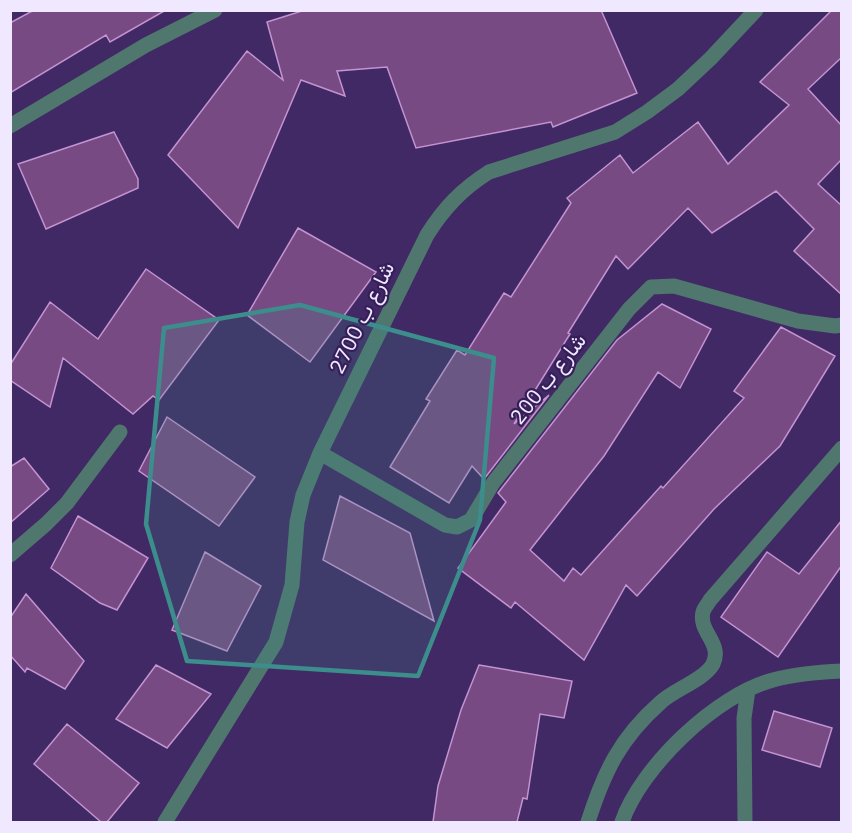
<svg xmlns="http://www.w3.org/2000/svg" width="852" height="833" font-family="'IBM Plex Sans',Vazirmatn,sans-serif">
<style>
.building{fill:#774a83;stroke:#c493d1;stroke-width:1.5}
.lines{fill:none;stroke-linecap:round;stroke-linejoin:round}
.minor{stroke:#50776e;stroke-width:15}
.marked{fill:#3c8d8b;fill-opacity:0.2;stroke:#3c8d8b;stroke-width:4.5;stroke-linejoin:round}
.labels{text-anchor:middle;stroke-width:4.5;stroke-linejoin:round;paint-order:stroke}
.street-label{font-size:21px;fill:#efe8ff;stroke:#361e59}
</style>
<rect width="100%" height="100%" fill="#402965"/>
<!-- building -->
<path class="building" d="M 34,10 L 166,10 L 110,42 L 106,35 L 10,93 L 10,23 Z
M 305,10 L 601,10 L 637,93 L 553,127 L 551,122 L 416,148 L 387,67 L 337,71 L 345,96 L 301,80 L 238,228 L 168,155 L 247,51 L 283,80 L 267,22 Z
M 832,10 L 842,10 L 842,57 L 808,89 L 842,126 L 842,159 L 818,184 L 842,206 L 842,295 L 794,251 L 814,229 L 776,191 L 712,233 L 688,208 L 628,269 L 616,256 L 568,333 L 570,334 L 514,424 L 549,395 L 484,479 L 472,466 L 449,503 L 390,467 L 430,401 L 426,399 L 457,350 L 465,355 L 504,293 L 511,297 L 571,203 L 567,198 L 620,155 L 633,173 L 698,122 L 728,164 L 789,105 L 760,82 Z
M 114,132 L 138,179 L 138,188 L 46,229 L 18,164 Z
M 298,228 L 376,272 L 310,362 L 247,315 Z
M 146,269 L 219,320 L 159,400 L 153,396 L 133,414 L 63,358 L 50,407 L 10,380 L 10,365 L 50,302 L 98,339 Z
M 662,304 L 711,329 L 680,388 L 658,372 L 604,456 L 530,550 L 564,581 L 573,568 L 581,575 L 661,486 L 663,488 L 744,398 L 734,391 L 781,327 L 835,356 L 780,446 L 714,509 L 637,596 L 626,585 L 584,660 L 515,602 L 511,608 L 458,568 L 506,502 L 498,493 L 501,489 L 617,340 Z
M 167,417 L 255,477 L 219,526 L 139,471 Z
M 24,458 L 49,489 L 10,523 L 10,467 Z
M 340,496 L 410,533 L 434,621 L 323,560 Z
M 78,516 L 148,558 L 117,610 L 100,603 L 51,568 Z
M 842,520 L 842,565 L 778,657 L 721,617 L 767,552 L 799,574 Z
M 205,552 L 261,586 L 227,651 L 172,630 Z
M 26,594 L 84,661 L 65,689 L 27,668 L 25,672 L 10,655 L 10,618 Z
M 156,665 L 211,694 L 167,748 L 116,719 Z
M 479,665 L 572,681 L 564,718 L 540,714 L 527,799 L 523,798 L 517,822 L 433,822 L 438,786 L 461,710 Z
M 774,711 L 832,728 L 820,767 L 762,750 Z
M 67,724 L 139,783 L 107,822 L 101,822 L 34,764 Z"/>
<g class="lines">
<!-- minor -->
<path class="minor" d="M 10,126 L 146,45 L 215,10
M 320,453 L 445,525 L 457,527 L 471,520 L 493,483 L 629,309 L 651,287 L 674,286 L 798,321 L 835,326 L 842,325
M 10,555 L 46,524 L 67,503 L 120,432
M 165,822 L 276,642 L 292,585 L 297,522 L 303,495 L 320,453 L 427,235 C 444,208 462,189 489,172 L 615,132 L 647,112 L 678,89 L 711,58 L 756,10
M 588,822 C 604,772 620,738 661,702 C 674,690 705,679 713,664 C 723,643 698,632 703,612 C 704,608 708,604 710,600 L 842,448
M 622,822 C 641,767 716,695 773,680 C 795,674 819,672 842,671
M 745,822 L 744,718 L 748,690"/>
</g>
<!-- marked area -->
<path class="marked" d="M 300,305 L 494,358 L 480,520 L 418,676 L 187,661 L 146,524 L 164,328 Z"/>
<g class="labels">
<!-- street labels -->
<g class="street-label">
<text transform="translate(362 318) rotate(-64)" y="7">شارع ب 2700</text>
<text transform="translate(548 379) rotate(-52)" y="7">شارع ب 200</text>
</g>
</g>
<!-- border -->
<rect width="852" height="833" fill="none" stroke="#efe8ff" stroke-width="24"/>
</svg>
